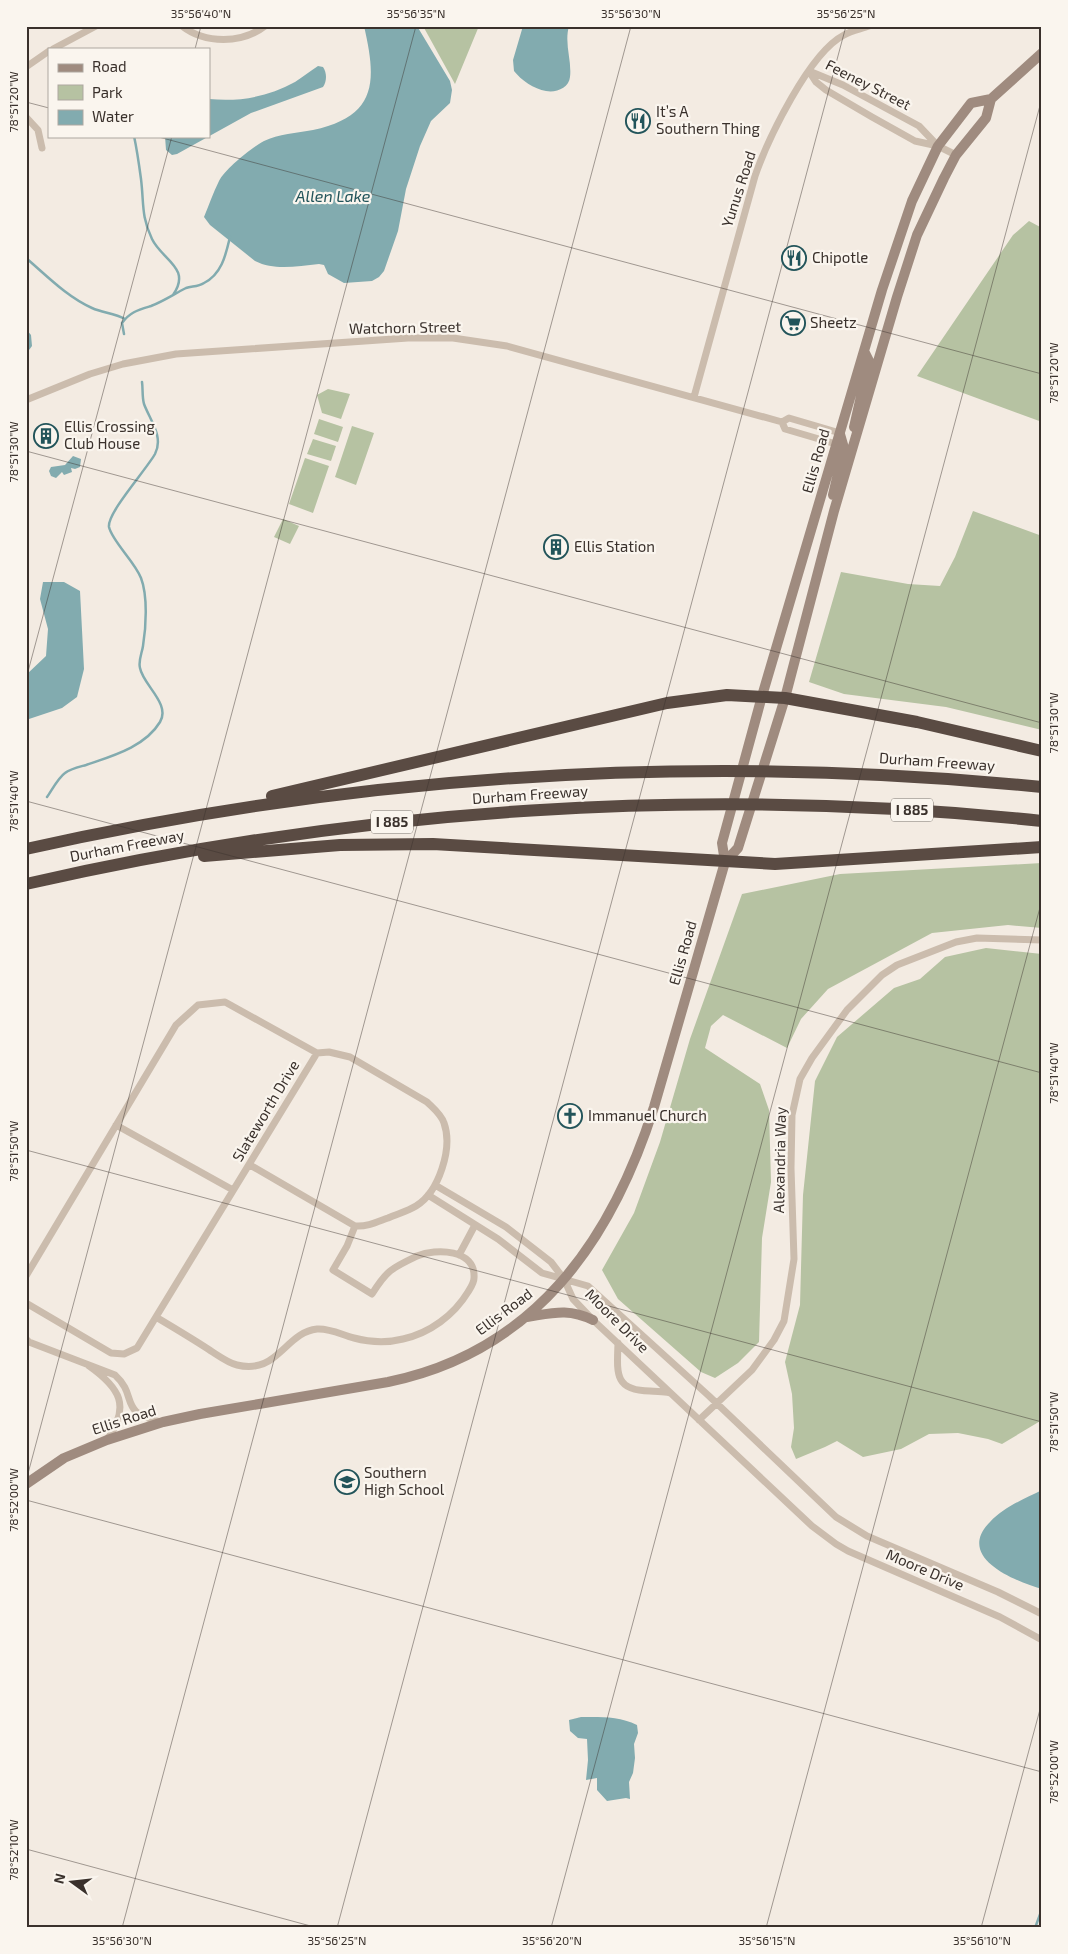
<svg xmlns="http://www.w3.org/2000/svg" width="1068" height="1954" font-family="'Exo 2',sans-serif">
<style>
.green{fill:#b6c2a2}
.water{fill:#82abaf}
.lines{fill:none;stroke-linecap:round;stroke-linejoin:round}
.stream{stroke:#82abaf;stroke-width:2.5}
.minor{stroke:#cbbcad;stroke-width:7}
.secondary{stroke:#9f8b7f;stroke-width:10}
.motorway{stroke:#5a4b43;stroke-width:12}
.ticks{fill:none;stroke:#3a312c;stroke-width:1;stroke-opacity:0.45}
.labels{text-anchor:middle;stroke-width:4.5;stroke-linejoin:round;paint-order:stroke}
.shield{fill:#faf5ee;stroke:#746c66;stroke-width:1}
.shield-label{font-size:14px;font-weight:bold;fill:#3a312c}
.street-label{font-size:15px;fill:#3a312c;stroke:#faf5ee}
.poi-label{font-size:15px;fill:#3a312c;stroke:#faf5ee;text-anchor:start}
.water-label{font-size:16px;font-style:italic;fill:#22545a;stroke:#faf5ee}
.neatline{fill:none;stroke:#3a312c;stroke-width:2}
.ticks-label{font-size:12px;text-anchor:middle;fill:#3a312c}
</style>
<rect width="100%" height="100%" fill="#f3ebe2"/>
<!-- green -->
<path class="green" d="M 423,26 L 479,26 L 455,84 Z
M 1029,221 L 1042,228 L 1042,422 L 917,376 L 1013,235 Z
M 328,389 L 350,394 L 341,419 L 322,413 L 317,395 Z
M 319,419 L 343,427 L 338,442 L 314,434 Z
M 352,426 L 374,433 L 356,485 L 335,477 Z
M 313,439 L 336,446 L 331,461 L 307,454 Z
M 305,458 L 329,466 L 313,513 L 289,504 Z
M 973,511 L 1042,536 L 1042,730 L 946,707 L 844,694 L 809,682 L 841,572 L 908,584 L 940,586 L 955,557 Z
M 283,519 L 299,526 L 290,544 L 274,537 Z
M 1042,863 L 1042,928 L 1008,925 L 932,933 L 828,989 L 801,1019 L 787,1048 L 723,1015 L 711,1026 L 705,1048 L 760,1084 L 769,1110 L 771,1182 L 762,1238 L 759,1342 L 738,1363 L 715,1378 L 701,1372 L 618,1299 L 602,1270 L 634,1213 L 660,1142 L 690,1039 L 742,894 L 840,874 Z
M 986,948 L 1042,954 L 1042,1420 L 1002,1444 L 988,1439 L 958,1433 L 929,1434 L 901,1449 L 863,1457 L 837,1441 L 825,1447 L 796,1459 L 791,1447 L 794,1428 L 792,1394 L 785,1362 L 800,1305 L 803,1195 L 815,1081 L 837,1037 L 894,988 L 920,979 L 945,957 Z"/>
<!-- water -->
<path class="water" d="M 364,26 L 417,26 L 450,81 L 452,90 L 450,103 L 431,121 L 420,146 L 406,189 L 398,231 L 384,271 L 379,277 L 372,281 L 344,283 L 328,274 L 324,265 L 319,264 C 297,266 275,271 255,261 L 210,225 L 204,217 C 209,205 213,193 219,181 C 225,169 251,148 264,141 C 278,134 297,133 313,130 C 377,116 377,82 364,26 Z
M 523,26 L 569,26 C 564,44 572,60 570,77 C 569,88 556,93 546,91 C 534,89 521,80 514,71 L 513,60 Z
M 318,66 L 323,67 C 327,73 327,81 323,87 L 251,113 L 177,154 L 172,155 L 166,150 L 165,136 L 209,136 L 209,99 C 239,102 268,97 295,82 C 303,77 310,71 318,66 Z
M 26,329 L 31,335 L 32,346 L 26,354 Z
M 73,456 L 81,459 L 80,467 L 75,469 L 71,468 L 72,472 L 64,475 L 62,472 L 56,478 L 51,476 L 49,471 L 51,467 L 65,465 Z
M 43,582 L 64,582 L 80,591 L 84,669 L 77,697 L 62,708 L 26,720 L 26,675 L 46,656 L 48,629 L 40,599 Z
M 1042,1490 L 1042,1589 C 1014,1581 955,1557 990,1522 C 1004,1507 1024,1499 1042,1490 Z
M 581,1717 C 601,1717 619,1716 637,1725 L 638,1733 L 634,1744 L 635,1758 L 633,1773 L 629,1782 L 630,1799 L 626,1798 L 607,1801 L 597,1790 L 597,1778 L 586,1780 L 588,1760 L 587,1739 L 578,1738 L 570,1731 L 569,1720 Z"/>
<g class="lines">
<!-- stream -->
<path class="stream" d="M 134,136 C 137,150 139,164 141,179 C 144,203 141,216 152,239 C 162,260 192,268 173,295
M 26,258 C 46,275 67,297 92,308 C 103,313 114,313 125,319
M 124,334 L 122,323 C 130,312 138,310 151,306 C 164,301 174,294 186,288 C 192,286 198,287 204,283 C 222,274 226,254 230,237
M 47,797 C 52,790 58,778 65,773 C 70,769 79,767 86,765 C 112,756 145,747 160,722 C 171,704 143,685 140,668 C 138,661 142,653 143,646 C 146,628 148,596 141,578 C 135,562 112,541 109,527 C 107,513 146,470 155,454 C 164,437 150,420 144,404 C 142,397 143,389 142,382
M 1035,1928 L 1042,1909"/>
<!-- minor -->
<path class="minor" d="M 182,26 C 205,44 242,44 265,26
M 53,49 L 96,26
M 26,67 L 49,51
M 809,71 L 816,82 L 826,90 L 872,117 L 915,141 L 938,146 L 956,155
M 809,71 L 843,85 L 919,126 L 938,146
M 26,117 L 38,130 L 42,148
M 694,397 L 755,176 C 768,139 809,53 844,35 C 851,31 861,29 869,26
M 26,400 L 90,374 L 123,364 L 176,354 L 408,338 L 453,338 L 507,346 L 782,422 L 785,429 L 836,444
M 782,422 L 789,418 L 840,433
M 116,1125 L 233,1190
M 250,1165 L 355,1226 C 367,1227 377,1222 388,1218 C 397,1214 408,1211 416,1206 C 439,1192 453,1148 444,1123 C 441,1114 433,1108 427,1102 L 350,1057 L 329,1052 L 317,1053
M 435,1185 L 506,1227 L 551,1262 L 564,1279 L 573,1299 L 593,1320 L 812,1526 L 836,1544 L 848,1551 L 1000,1617 L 1042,1640
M 428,1195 L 498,1239 L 542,1273 L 588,1286 L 709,1396 L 836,1517 L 867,1536 L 998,1592 L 1042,1614
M 459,1255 L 475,1225
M 26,1276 L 176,1025 L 198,1005 L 225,1002 L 317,1053
M 26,1303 L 111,1353 L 124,1354 L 137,1348 L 317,1053
M 156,1317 C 174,1328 193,1339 211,1351 C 219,1356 228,1363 237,1365 C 250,1368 263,1366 273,1358 C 288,1347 298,1331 317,1329 C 330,1328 342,1335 354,1338 C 369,1342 387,1343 403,1339 C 430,1333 454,1315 468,1292 C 471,1287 474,1283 474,1278 C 476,1249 436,1248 417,1256 C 392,1268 387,1270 372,1294 L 333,1270 L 347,1246 L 355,1226
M 26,1339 L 29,1342 L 115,1375 C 139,1397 117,1412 161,1422
M 618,1343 C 617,1373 614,1391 650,1391 C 657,1392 663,1391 670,1393
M 89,1366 C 120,1388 131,1406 107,1440
M 699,1420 L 752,1370 L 774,1340 L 784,1321 L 794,1259 L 791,1168 L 792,1115 L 800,1079 L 812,1058 L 847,1010 L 882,975 L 897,965 L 956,942 L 977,938 L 1042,940"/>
<!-- secondary -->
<path class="secondary" d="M 854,427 L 869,361 L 864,351
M 833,495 L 844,448 L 840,434
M 725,862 L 738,848 L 785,698 L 834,511 L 897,297 L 917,235 L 944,178 L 956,155 L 986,118 L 991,99 L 1042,53
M 527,1317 C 553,1313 568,1308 593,1320
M 26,1484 L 64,1458 L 107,1440 L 163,1422 L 200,1414 L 388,1382 C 534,1352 611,1242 654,1107 L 725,862 L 722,843 L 762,696 L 882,290 L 912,201 L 938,146 L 971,103 L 991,99"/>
<!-- motorway -->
<path class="motorway" d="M 272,796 L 667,703 L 727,695 L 785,698 L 917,722 L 1042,751
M 26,849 C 360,774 702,753 1042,787
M 204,856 L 340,845 L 433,844 L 775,864 L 1042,847
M 26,884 C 358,808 703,785 1042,821"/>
</g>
<!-- ticks -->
<path class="ticks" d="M 195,49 L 201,26M 26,102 L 49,108M 155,136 L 1042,374M 26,451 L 1042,723M 26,679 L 172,136M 26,801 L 1042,1073M 26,1150 L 1042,1422M 26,1481 L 416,26M 26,1500 L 1042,1772M 26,1849 L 318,1928M 122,1928 L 631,26M 337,1928 L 846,26M 551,1928 L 1042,98M 766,1928 L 1042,900M 981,1928 L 1042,1702"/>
<!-- icons -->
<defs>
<symbol id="restaurant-ring" viewBox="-11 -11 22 22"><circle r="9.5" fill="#faf5ee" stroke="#22545a" stroke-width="1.5"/><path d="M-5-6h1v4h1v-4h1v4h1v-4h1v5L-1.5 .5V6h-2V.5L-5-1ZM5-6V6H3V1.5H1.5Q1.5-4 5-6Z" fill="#22545a"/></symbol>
<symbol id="supermarket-ring" viewBox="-11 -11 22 22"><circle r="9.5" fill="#faf5ee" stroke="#22545a" stroke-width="1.5"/><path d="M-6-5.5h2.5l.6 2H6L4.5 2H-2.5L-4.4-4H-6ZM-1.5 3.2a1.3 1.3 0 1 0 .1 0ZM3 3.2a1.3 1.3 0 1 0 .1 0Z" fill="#22545a"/></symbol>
<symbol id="building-ring" viewBox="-11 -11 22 22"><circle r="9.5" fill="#faf5ee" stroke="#22545a" stroke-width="1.5"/><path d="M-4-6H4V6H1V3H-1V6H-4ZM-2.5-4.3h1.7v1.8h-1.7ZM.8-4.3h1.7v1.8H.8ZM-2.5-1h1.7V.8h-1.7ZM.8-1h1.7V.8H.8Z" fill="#22545a"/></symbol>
<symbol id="church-ring" viewBox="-11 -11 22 22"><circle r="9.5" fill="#faf5ee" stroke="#22545a" stroke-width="1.5"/><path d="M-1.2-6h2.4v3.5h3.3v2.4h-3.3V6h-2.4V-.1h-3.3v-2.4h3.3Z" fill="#22545a"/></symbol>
<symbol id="school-ring" viewBox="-11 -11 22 22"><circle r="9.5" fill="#faf5ee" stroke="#22545a" stroke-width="1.5"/><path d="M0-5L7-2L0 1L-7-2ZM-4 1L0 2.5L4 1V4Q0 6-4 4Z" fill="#22545a"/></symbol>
</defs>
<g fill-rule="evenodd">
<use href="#restaurant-ring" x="624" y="107" width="28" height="28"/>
<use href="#restaurant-ring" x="780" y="244" width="28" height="28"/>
<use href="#supermarket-ring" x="779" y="309" width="28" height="28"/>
<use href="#building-ring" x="32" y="422" width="28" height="28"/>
<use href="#building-ring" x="542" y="533" width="28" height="28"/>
<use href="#church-ring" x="556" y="1102" width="28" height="28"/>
<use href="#school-ring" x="333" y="1468" width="28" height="28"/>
</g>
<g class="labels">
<!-- shield labels -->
<g class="shield">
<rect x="891" y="798.5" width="42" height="23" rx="4"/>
<rect x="371" y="810.5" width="42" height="23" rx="4"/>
</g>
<g class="shield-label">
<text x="912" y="815">I 885</text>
<text x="392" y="827">I 885</text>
</g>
<!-- street labels -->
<g class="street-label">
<text transform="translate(868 85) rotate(27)" y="5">Feeney Street</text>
<text transform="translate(739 189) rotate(-72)" y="5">Yunus Road</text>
<text transform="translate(405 328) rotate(-1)" y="5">Watchorn Street</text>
<text transform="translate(816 461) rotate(-74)" y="5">Ellis Road</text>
<text transform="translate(937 762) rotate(4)" y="5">Durham Freeway</text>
<text transform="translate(530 795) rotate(-4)" y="5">Durham Freeway</text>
<text transform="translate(127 846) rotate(-11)" y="5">Durham Freeway</text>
<text transform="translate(683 953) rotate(-74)" y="5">Ellis Road</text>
<text transform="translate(266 1111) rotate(-59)" y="5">Slateworth Drive</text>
<text transform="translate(780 1160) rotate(-89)" y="5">Alexandria Way</text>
<text transform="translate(504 1312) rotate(-37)" y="5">Ellis Road</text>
<text transform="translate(617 1321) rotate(45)" y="5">Moore Drive</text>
<text transform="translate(124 1420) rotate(-18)" y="5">Ellis Road</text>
<text transform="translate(925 1570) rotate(23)" y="5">Moore Drive</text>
</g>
<!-- poi labels -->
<g class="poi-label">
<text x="656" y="117">It’s A<tspan x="656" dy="17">Southern Thing</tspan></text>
<text x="812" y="263">Chipotle</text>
<text x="810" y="328">Sheetz</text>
<text x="64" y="432">Ellis Crossing<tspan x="64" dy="17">Club House</tspan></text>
<text x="574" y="552">Ellis Station</text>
<text x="588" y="1121">Immanuel Church</text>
<text x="364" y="1478">Southern<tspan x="364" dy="17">High School</tspan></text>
</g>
<!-- water labels -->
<g class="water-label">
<text x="333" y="202">Allen Lake</text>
</g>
</g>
<!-- border -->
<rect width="1068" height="1954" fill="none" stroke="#faf5ee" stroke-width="55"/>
<!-- legend -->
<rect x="48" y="48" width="162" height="90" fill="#faf5ee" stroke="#ada7a0"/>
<rect x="58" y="64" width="25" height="8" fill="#9f8b7f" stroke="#ada7a0"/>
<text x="92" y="72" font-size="15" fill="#3a312c">Road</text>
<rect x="58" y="85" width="25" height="15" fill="#b6c2a2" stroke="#ada7a0"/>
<text x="92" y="98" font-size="15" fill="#3a312c">Park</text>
<rect x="58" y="110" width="25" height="15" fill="#82abaf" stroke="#ada7a0"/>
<text x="92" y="122" font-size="15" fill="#3a312c">Water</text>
<!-- north arrow -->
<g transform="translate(72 1882) rotate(285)" stroke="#faf5ee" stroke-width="4" paint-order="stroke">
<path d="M0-4L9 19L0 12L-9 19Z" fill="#3a312c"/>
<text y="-8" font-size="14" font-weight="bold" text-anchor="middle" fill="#3a312c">N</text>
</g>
<rect x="28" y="28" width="1012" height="1898" class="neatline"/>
<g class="ticks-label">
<text x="201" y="18">35°56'40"N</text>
<text x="416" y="18">35°56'35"N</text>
<text x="631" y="18">35°56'30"N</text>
<text x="846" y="18">35°56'25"N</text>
<text transform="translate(14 102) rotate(-90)" y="4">78°51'20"W</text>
<text transform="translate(1054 373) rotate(-90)" y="4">78°51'20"W</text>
<text transform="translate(14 452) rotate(-90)" y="4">78°51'30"W</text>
<text transform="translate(1054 723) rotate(-90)" y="4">78°51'30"W</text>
<text transform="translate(14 801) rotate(-90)" y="4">78°51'40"W</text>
<text transform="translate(1054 1073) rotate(-90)" y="4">78°51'40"W</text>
<text transform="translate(14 1151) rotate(-90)" y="4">78°51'50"W</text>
<text transform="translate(1054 1422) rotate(-90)" y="4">78°51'50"W</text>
<text transform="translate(14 1500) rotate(-90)" y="4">78°52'00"W</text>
<text transform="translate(1054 1772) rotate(-90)" y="4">78°52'00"W</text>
<text transform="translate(14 1850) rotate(-90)" y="4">78°52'10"W</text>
<text x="122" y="1945">35°56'30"N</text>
<text x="337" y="1945">35°56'25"N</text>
<text x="552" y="1945">35°56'20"N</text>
<text x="767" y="1945">35°56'15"N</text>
<text x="982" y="1945">35°56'10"N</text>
</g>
</svg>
